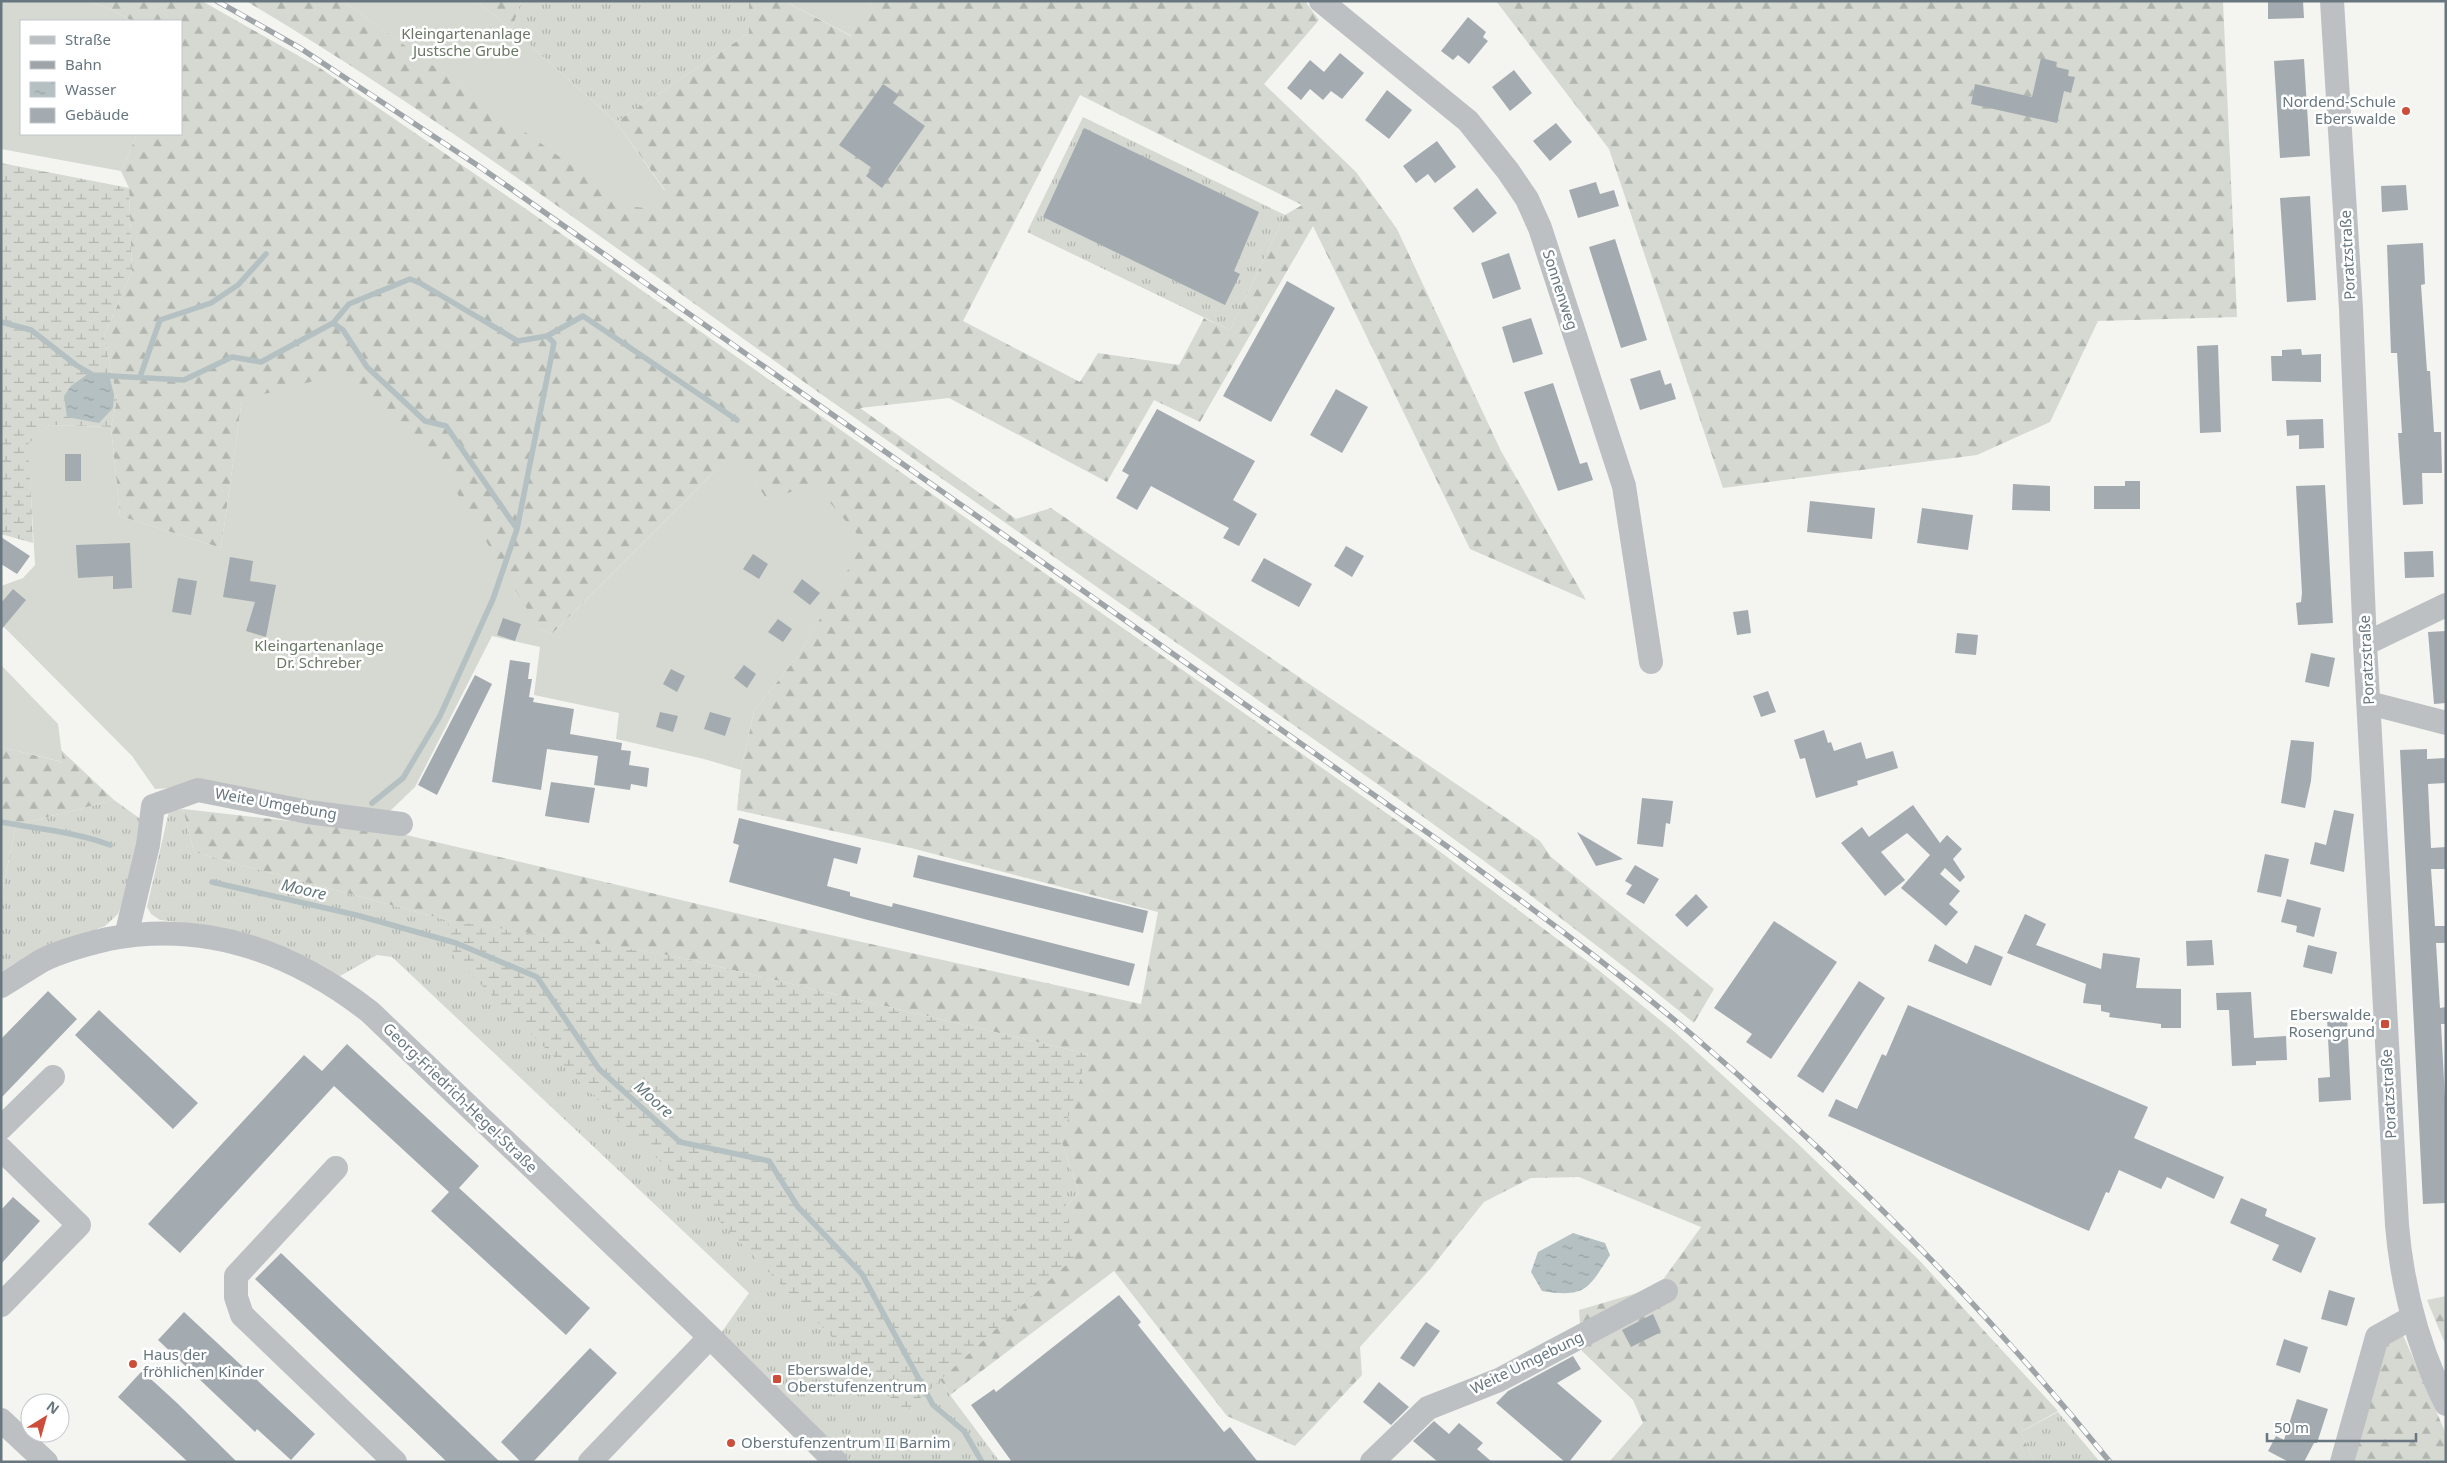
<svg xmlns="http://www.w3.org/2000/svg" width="2447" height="1463" font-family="'Noto Sans',sans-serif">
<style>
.grass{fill:url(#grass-tufts)}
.forest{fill:url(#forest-firs);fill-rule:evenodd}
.wetland{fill:url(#wetland-marsh)}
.garden{fill:#d5d9d1}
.water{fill:url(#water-ripples)}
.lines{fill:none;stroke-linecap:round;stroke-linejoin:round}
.stream{stroke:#b4c0c2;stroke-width:5.5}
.building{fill:#a4abb0}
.minor{stroke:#bcc0c3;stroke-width:24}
.rail-casing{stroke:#9ea4a8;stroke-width:5.5}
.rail{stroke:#fff;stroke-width:4;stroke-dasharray:11;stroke-linecap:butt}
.poi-dot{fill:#cc4e3a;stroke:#fff;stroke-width:2}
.labels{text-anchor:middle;stroke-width:5;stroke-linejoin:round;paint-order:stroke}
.park-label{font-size:15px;fill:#6a7765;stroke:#fff}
.poi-label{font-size:15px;fill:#67767f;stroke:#fff;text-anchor:start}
.street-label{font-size:15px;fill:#67767f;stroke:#fff}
.water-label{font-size:16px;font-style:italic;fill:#63777b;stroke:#fff}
</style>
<defs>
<pattern id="grass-tufts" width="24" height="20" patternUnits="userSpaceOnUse" patternTransform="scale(1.25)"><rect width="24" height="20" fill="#d5d9d1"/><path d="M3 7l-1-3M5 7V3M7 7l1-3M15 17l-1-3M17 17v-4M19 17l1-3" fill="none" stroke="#b1b5af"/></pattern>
<pattern id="forest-firs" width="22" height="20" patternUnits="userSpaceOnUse" patternTransform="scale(1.25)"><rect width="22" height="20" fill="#d5d9d1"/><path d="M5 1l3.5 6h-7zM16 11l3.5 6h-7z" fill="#b1b5af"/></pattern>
<pattern id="wetland-marsh" width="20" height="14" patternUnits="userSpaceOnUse" patternTransform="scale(1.25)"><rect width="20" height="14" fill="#d5d9d1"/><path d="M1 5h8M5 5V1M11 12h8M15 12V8" fill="none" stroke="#b1b5af"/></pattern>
<pattern id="water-ripples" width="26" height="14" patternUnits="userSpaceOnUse" patternTransform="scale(1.25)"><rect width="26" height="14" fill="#b4c0c2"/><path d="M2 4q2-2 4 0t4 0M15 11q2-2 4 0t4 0" fill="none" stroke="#96a1a3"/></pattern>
</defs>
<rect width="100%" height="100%" fill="#f4f4f1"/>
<!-- grass -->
<path class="grass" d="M 521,1 L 749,1 L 749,33 L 616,122 L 512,29 Z
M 1083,117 L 1285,215 L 1230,330 L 1027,232 Z
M 114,800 L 146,823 L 134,873 L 118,914 L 105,926 L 28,955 L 1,972 L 1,898 L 16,825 Z
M 183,809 L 194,852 L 447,920 L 673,956 L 1061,1140 L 1079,1192 L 929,1362 L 950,1395 L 1000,1462 L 850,1462 L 721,1333 L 749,1293 L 392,957 L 377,955 L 340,976 C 285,940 224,928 160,920 L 151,914 L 147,907 L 169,811 Z
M 2058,1412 L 2100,1462 L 2034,1462 L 2021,1432 Z"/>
<!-- forest -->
<path class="forest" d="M 87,1 L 202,1 L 320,68 L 526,209 L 1419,836 L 1591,964 L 1676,1033 L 1797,1143 L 1919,1260 L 2058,1411 L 2021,1432 L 2034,1462 L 1609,1462 L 1643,1423 L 1633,1400 L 1582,1351 L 1579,1310 L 1637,1293 L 1662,1281 L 1701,1227 L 1579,1177 L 1531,1178 L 1484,1202 L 1431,1268 L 1360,1347 L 1362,1375 L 1295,1446 L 1227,1416 L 1114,1271 L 950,1395 L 929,1362 L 1079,1192 L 1061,1140 L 1088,1054 L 673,956 L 447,920 L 194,852 L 183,809 L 398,833 L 799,928 L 1141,1004 L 1158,912 L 911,848 L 737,810 L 741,770 L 754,711 L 800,653 L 825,609 L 767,500 L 736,454 L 712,474 L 552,634 L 539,629 L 242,400 L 221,548 L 120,516 L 111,427 L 117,399 L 104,336 L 132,271 L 129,188 L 121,171 L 137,134 L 181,134 L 181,21 L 132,21 L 113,10 Z
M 246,1 L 343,1 L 628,205 L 665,190 L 616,122 L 749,33 L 749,1 L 784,1 L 851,36 L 872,1 L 1305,1 L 1319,20 L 1264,84 L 1356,172 L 1397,229 L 1501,451 L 1586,600 L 1470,549 L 1313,226 L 1200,422 L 1154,400 L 1107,482 L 949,398 L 860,408 L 1016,519 L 1051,508 L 1540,841 L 1551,857 L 1714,989 L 1694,1023 C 1556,910 1411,807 1265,705 C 1136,614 1007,524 878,434 C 668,288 466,132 246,1 ZM 1080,95 L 1302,205 L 1285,215 L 1230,330 L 1204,318 L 1179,365 L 1098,353 L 1080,382 L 963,321 Z
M 476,1 L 521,1 L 512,29 Z
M 1496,1 L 2223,1 L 2237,317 L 2098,321 L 2050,422 L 1977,455 L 1723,488 L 1609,149 Z
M 1,747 L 62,762 L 61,750 L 114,800 L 16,825 L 1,822 Z
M 2446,1296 L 2446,1346 L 2427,1300 Z
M 2403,1335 L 2446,1434 L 2446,1462 L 2355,1462 C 2357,1439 2374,1352 2392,1339 C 2394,1337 2400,1336 2403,1335 Z"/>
<!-- wetland -->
<path class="wetland" d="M 1,163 L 129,188 L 132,271 L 104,336 L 117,399 L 111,427 L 49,425 L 29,444 L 33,543 L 1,534 Z
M 447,920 L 673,956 L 1088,1054 L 1061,1141 L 1064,1194 L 1075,1257 L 905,1412 L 688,1189 L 454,958 Z"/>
<!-- garden -->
<path class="garden" d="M 1,1 L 87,1 L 113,10 L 132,21 L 21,21 L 21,134 L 137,134 L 121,171 L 1,149 Z
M 343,1 L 476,1 L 512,29 L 616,122 L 665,191 L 652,209 L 628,206 Z
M 784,1 L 872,1 L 852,36 Z
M 344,373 L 436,458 L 539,629 L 552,634 L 712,474 L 736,453 L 767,500 L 814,484 L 864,542 L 800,653 L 754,711 L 741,770 L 704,759 L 616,739 L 619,713 L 534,695 L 540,647 L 492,636 L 415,787 L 390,811 L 172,788 L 155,789 L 132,756 L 1,624 L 1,586 L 23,578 L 35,565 L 28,444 L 49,425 L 111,427 L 120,516 L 221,548 L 242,400 Z
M 1,665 L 58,724 L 63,762 L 1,747 Z
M 1,822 L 16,825 L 1,898 Z"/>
<!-- water -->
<path class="water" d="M 89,373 L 109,375 L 114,395 L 113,408 L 99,423 L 67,417 L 64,396 L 71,386 Z
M 1573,1233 L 1605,1243 L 1610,1255 C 1588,1289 1586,1298 1542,1291 L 1531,1272 L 1538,1252 Z"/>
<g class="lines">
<!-- stream -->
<path class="stream" d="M 1,322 L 31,330 L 76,365 L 93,375 L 184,380 L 232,357 L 261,362 L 333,323 L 349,304 L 410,279 L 420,283 L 518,341 L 547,336 L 583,316 L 737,420
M 333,323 L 343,330 L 367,367 L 425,421 L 446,426 L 517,529 L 493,599 L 440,716 L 403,778 L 372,803
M 140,377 L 160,320 L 211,303 L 238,285 L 266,254
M 517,529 L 554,343 L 547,336
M 1,822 C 38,829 76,832 110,845
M 212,882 L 356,915 L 456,943 L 537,977 L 599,1069 L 680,1142 L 769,1161 L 798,1207 L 862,1274 L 933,1405 L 964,1431 L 982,1462"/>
</g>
<!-- building -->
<path class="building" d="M 2268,1 L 2303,1 L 2304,18 L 2268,19 Z
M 1468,17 L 1486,32 L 1483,37 L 1488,41 L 1469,64 L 1458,55 L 1453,60 L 1441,51 Z
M 1340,53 L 1364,73 L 1342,99 L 1331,91 L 1323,100 L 1310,89 L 1301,100 L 1287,88 L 1310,60 L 1324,72 Z
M 2041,58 L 2057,62 L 2056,67 L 2069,70 L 2068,76 L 2075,77 L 2071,93 L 2064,91 L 2057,123 L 1971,104 L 1975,84 L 2032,97 Z
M 2304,59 L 2310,156 L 2280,158 L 2274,61 Z
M 1514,70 L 1532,93 L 1510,111 L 1492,87 Z
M 883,84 L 899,95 L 893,103 L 925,126 L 882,188 L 866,176 L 872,168 L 839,145 Z
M 1387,90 L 1412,110 L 1389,139 L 1365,120 Z
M 1556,123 L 1572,142 L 1550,161 L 1533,141 Z
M 1084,128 L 1259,212 L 1234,271 L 1240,274 L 1225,305 L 1043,217 Z
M 1437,141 L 1456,167 L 1435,183 L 1428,174 L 1416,183 L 1403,166 Z
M 1596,182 L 1600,194 L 1614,190 L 1619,206 L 1578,218 L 1569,190 Z
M 2406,185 L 2408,210 L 2382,212 L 2381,186 Z
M 1477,188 L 1497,213 L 1473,233 L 1453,208 Z
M 2310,196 L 2316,300 L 2287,302 L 2280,198 Z
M 1615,239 L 1647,340 L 1621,348 L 1589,247 Z
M 2423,243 L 2425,284 L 2421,285 L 2427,371 L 2430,371 L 2434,432 L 2441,432 L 2442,473 L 2422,473 L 2423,504 L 2403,505 L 2398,433 L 2402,433 L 2397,353 L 2391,353 L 2387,245 Z
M 1509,253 L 1521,289 L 1493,299 L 1481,263 Z
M 1287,281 L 1335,308 L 1271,422 L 1223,396 Z
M 1531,318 L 1543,354 L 1513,363 L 1502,327 Z
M 2218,345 L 2221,432 L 2200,433 L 2197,346 Z
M 2301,349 L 2302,355 L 2321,354 L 2321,382 L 2272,381 L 2271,356 L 2282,356 L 2282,350 Z
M 1660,370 L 1665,385 L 1671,383 L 1676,399 L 1640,410 L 1630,379 Z
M 1553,383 L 1580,464 L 1587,462 L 1593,480 L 1558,491 L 1524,392 Z
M 1336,389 L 1368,407 L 1342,453 L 1310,435 Z
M 1157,409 L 1255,461 L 1233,500 L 1257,514 L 1239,546 L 1223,538 L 1229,528 L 1151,486 L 1137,510 L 1116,498 L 1129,475 L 1122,471 Z
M 2323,419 L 2324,448 L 2299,449 L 2299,435 L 2287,436 L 2286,420 Z
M 65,454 L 81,454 L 81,481 L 65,481 Z
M 2125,481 L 2140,481 L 2140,509 L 2094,509 L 2094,486 L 2125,486 Z
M 2013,484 L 2050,486 L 2050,511 L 2012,510 Z
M 2325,485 L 2333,623 L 2298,625 L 2296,603 L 2301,602 L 2302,593 L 2296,486 Z
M 1810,501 L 1875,508 L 1872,539 L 1807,532 Z
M 1922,508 L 1973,515 L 1968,550 L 1917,543 Z
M 1,537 L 30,556 L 17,574 L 1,564 Z
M 130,543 L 132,588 L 113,589 L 113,576 L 78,578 L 76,545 Z
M 1346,546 L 1364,556 L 1352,577 L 1334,566 Z
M 2433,551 L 2434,577 L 2405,578 L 2404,552 Z
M 753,554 L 768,564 L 759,579 L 743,569 Z
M 230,557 L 253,561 L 250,581 L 276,585 L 266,637 L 246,631 L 255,602 L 223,597 Z
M 1264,558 L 1312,584 L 1299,607 L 1251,581 Z
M 178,578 L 197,581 L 191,615 L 172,612 Z
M 802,579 L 820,593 L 810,605 L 793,592 Z
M 13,589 L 26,600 L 1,630 L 1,603 Z
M 1748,610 L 1751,633 L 1737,635 L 1733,612 Z
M 503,618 L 521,624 L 515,641 L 497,635 Z
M 778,619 L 792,629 L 783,642 L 768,632 Z
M 2446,631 L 2446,703 L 2434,704 L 2428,632 Z
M 1957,633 L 1978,635 L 1976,655 L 1955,653 Z
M 2311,653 L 2335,658 L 2329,687 L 2305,682 Z
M 510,660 L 530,663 L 528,679 L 532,679 L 529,697 L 534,698 L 533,702 L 574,709 L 570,734 L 622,743 L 621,750 L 631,751 L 629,765 L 649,768 L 647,787 L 631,784 L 630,790 L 594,785 L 598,756 L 547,749 L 541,790 L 492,782 Z
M 744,665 L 756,674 L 747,688 L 734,678 Z
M 671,669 L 685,676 L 677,692 L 663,684 Z
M 475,675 L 492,684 L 437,795 L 418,785 Z
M 1768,691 L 1776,712 L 1761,717 L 1753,696 Z
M 660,712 L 678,716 L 673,732 L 656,727 Z
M 710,712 L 731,718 L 725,736 L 704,729 Z
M 1824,730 L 1828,743 L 1831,742 L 1834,751 L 1861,742 L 1866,759 L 1893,751 L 1898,768 L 1857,781 L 1858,785 L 1816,798 L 1805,758 L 1800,759 L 1794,740 Z
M 2291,740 L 2314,742 L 2311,781 L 2305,808 L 2281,803 Z
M 2427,749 L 2427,759 L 2446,758 L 2446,783 L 2428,784 L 2431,848 L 2446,847 L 2446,869 L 2431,869 L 2435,926 L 2446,926 L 2446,943 L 2436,943 L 2440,1008 L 2446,1007 L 2446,1024 L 2441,1024 L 2446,1118 L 2446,1203 L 2423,1204 L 2400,750 Z
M 551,782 L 595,788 L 589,823 L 545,816 Z
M 1642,798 L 1673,801 L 1670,824 L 1666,823 L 1663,847 L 1637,844 Z
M 1913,805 L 1940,843 L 1947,835 L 1962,849 L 1953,859 L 1965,877 L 1960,882 L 1945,868 L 1940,874 L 1960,891 L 1949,904 L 1958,912 L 1946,926 L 1901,888 L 1930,855 L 1907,833 L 1881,852 L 1905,880 L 1885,896 L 1841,843 L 1862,827 L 1869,837 Z
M 2334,810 L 2354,814 L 2344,872 L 2310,864 L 2315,842 L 2326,845 Z
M 739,818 L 861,848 L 857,864 L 834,858 L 827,886 L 850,892 L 850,896 L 892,907 L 893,903 L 1135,964 L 1129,986 L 864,919 L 729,882 L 739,845 L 733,843 Z
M 1577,832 L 1623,859 L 1596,866 Z
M 2265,854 L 2289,859 L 2281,897 L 2257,892 Z
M 918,855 L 1148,911 L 1143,933 L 913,877 Z
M 1635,865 L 1659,879 L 1644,904 L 1626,894 L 1632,885 L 1625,881 Z
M 1696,894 L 1708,907 L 1687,927 L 1675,915 Z
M 2287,899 L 2321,908 L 2314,937 L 2296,932 L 2297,926 L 2281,922 Z
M 2025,914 L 2046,924 L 2036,945 L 2101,969 L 2103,953 L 2140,958 L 2136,988 L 2181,989 L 2181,1028 L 2161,1028 L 2161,1024 L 2109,1017 L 2110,1013 L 2101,1011 L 2101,1005 L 2083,1003 L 2086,984 L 2007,953 Z
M 1774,921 L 1837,962 L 1771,1059 L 1746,1042 L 1752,1034 L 1714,1008 Z
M 2212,940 L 2214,965 L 2187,966 L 2186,941 Z
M 1935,944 L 1967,964 L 1975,945 L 2003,957 L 1991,986 L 1928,961 Z
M 2308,945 L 2337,952 L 2332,974 L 2303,967 Z
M 1859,981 L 1885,998 L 1823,1093 L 1797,1076 Z
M 48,991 L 77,1019 L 1,1098 L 1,1039 Z
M 2251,992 L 2254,1038 L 2286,1036 L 2287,1060 L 2256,1061 L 2256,1065 L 2232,1066 L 2229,1010 L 2217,1010 L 2216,993 Z
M 1908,1005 L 2148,1107 L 2134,1138 L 2224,1177 L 2214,1199 L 2167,1177 L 2161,1189 L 2119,1170 L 2109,1193 L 2106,1192 L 2089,1231 L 1828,1116 L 1836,1099 L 1857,1109 L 1882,1054 L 1886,1056 Z
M 99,1010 L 198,1103 L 173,1129 L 75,1035 Z
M 2347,1017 L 2351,1100 L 2319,1102 L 2318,1078 L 2330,1077 L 2327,1018 Z
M 347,1044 L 479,1166 L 459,1188 L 590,1308 L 566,1335 L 431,1211 L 449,1192 L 334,1086 L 180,1253 L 148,1224 L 304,1055 L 322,1071 Z
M 13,1197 L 40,1221 L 1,1264 L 1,1210 Z
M 2241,1198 L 2267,1209 L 2265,1216 L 2316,1238 L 2301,1273 L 2272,1260 L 2279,1245 L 2230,1223 Z
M 281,1253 L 500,1462 L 447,1462 L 255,1279 Z
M 2329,1290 L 2355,1298 L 2347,1326 L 2321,1319 Z
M 1119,1295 L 1141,1322 L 1138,1325 L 1224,1432 L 1230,1427 L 1258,1462 L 1012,1462 L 971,1405 L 994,1389 L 996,1392 Z
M 184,1312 L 315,1434 L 291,1460 L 257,1429 L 255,1432 L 158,1340 Z
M 1653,1314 L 1661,1332 L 1631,1347 L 1622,1330 Z
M 1426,1322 L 1440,1331 L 1414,1367 L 1400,1358 Z
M 2284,1339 L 2308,1347 L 2300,1373 L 2276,1365 Z
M 590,1348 L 617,1373 L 533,1462 L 521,1462 L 501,1442 Z
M 1573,1356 L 1581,1369 L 1557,1383 L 1602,1421 L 1569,1462 L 1565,1462 L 1496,1403 L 1508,1391 Z
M 142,1371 L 176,1402 L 237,1462 L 188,1462 L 118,1397 Z
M 1379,1382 L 1409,1407 L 1391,1425 L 1363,1402 Z
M 2297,1399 L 2328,1409 L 2317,1443 L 2314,1443 L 2304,1462 L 2289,1462 L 2268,1451 L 2276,1436 L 2284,1440 Z
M 1434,1421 L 1449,1434 L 1459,1423 L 1483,1443 L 1477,1449 L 1492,1462 L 1438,1462 L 1413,1441 Z"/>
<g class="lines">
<!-- minor -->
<path class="minor" d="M 1321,1 L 1468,121 L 1508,171 L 1527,199 L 1540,228 L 1624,486 L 1651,662
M 2332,1 L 2351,309 L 2365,644 L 2397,1225 C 2402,1286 2419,1349 2446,1404
M 2365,644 L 2446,605
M 2369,703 L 2446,723
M 126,936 L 148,845 L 153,806 L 198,790 L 308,812 L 401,824
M 1,986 C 15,978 29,968 43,960 C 63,950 87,944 108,939 C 206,920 293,952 370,1012 L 710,1337 L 836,1462
M 1,1128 L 53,1077
M 1,1149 L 79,1225 L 1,1305
M 336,1168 L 236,1276 L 236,1297 L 242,1315 L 395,1462
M 1,1420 L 46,1462
M 590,1462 L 710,1337
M 1372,1462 L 1428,1408 L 1499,1380 L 1666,1291
M 2342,1462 L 2377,1337 L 2413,1317"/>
<defs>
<path id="rail" d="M 217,1 L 300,48 L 480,167 L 1448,847 C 1530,907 1612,967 1690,1033 C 1842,1163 1984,1306 2110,1462"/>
</defs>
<!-- rail casing -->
<use href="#rail" class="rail-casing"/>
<!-- rail -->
<use href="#rail" class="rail"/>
</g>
<!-- markers -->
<g class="poi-dot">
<circle cx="2406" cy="111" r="5"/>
<rect x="2380" y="1019" width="10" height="10" rx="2.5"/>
<circle cx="133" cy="1364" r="5"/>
<rect x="772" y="1374" width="10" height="10" rx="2.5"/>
<circle cx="731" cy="1443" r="5"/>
</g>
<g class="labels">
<!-- park labels -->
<g class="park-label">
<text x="466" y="39">Kleingartenanlage<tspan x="466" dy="17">Justsche Grube</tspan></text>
<text x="319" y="651">Kleingartenanlage<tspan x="319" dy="17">Dr. Schreber</tspan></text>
</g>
<!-- poi labels -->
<g class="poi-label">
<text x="2396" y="107" text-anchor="end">Nordend-Schule<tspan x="2396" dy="17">Eberswalde</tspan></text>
<text x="2375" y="1020" text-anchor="end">Eberswalde,<tspan x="2375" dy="17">Rosengrund</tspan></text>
<text x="143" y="1360">Haus der<tspan x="143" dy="17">fröhlichen Kinder</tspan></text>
<text x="787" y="1375">Eberswalde,<tspan x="787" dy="17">Oberstufenzentrum</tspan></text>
<text x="741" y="1448">Oberstufenzentrum II Barnim</text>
</g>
<!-- street labels -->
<g class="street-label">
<text transform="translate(2348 255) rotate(-93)" y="5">Poratzstraße</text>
<text transform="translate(1560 290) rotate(72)" y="5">Sonnenweg</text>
<text transform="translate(2367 660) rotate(-93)" y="5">Poratzstraße</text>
<text transform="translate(276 804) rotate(10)" y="5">Weite Umgebung</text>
<text transform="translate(2389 1094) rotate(-93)" y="5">Poratzstraße</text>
<text transform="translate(460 1098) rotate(44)" y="5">Georg-Friedrich-Hegel-Straße</text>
<text transform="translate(1527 1363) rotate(-26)" y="5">Weite Umgebung</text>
</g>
<!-- water labels -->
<g class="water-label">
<text transform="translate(304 889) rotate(13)" y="6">Moore</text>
<text transform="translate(654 1099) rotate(42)" y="6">Moore</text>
</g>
</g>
<!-- border -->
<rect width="2447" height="1463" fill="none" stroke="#67767f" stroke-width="5"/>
<!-- legend -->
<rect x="20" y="20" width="162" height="115" fill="#ffffff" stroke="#c2c8cc"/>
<rect x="30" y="36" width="25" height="8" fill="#bcc0c3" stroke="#c2c8cc"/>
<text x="65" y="45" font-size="15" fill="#67767f">Straße</text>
<rect x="30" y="61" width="25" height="8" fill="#9ea4a8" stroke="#c2c8cc"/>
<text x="65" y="70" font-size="15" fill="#67767f">Bahn</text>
<rect x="30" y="82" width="25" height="15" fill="url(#water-ripples)" stroke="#c2c8cc"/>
<text x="65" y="95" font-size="15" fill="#67767f">Wasser</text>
<rect x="30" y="108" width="25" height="15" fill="#a4abb0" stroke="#c2c8cc"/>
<text x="65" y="120" font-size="15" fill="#67767f">Gebäude</text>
<!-- north arrow -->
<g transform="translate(45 1418) rotate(37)"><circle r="24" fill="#ffffff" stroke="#c2c8cc"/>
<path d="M0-4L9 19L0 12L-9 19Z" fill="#cc4e3a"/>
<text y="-8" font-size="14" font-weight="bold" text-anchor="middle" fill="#67767f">N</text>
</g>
<!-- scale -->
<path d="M2267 1433v8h149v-8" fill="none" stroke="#67767f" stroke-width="2.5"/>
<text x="2274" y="1433" font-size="15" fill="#67767f" stroke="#ffffff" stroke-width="4" paint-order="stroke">50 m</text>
</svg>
